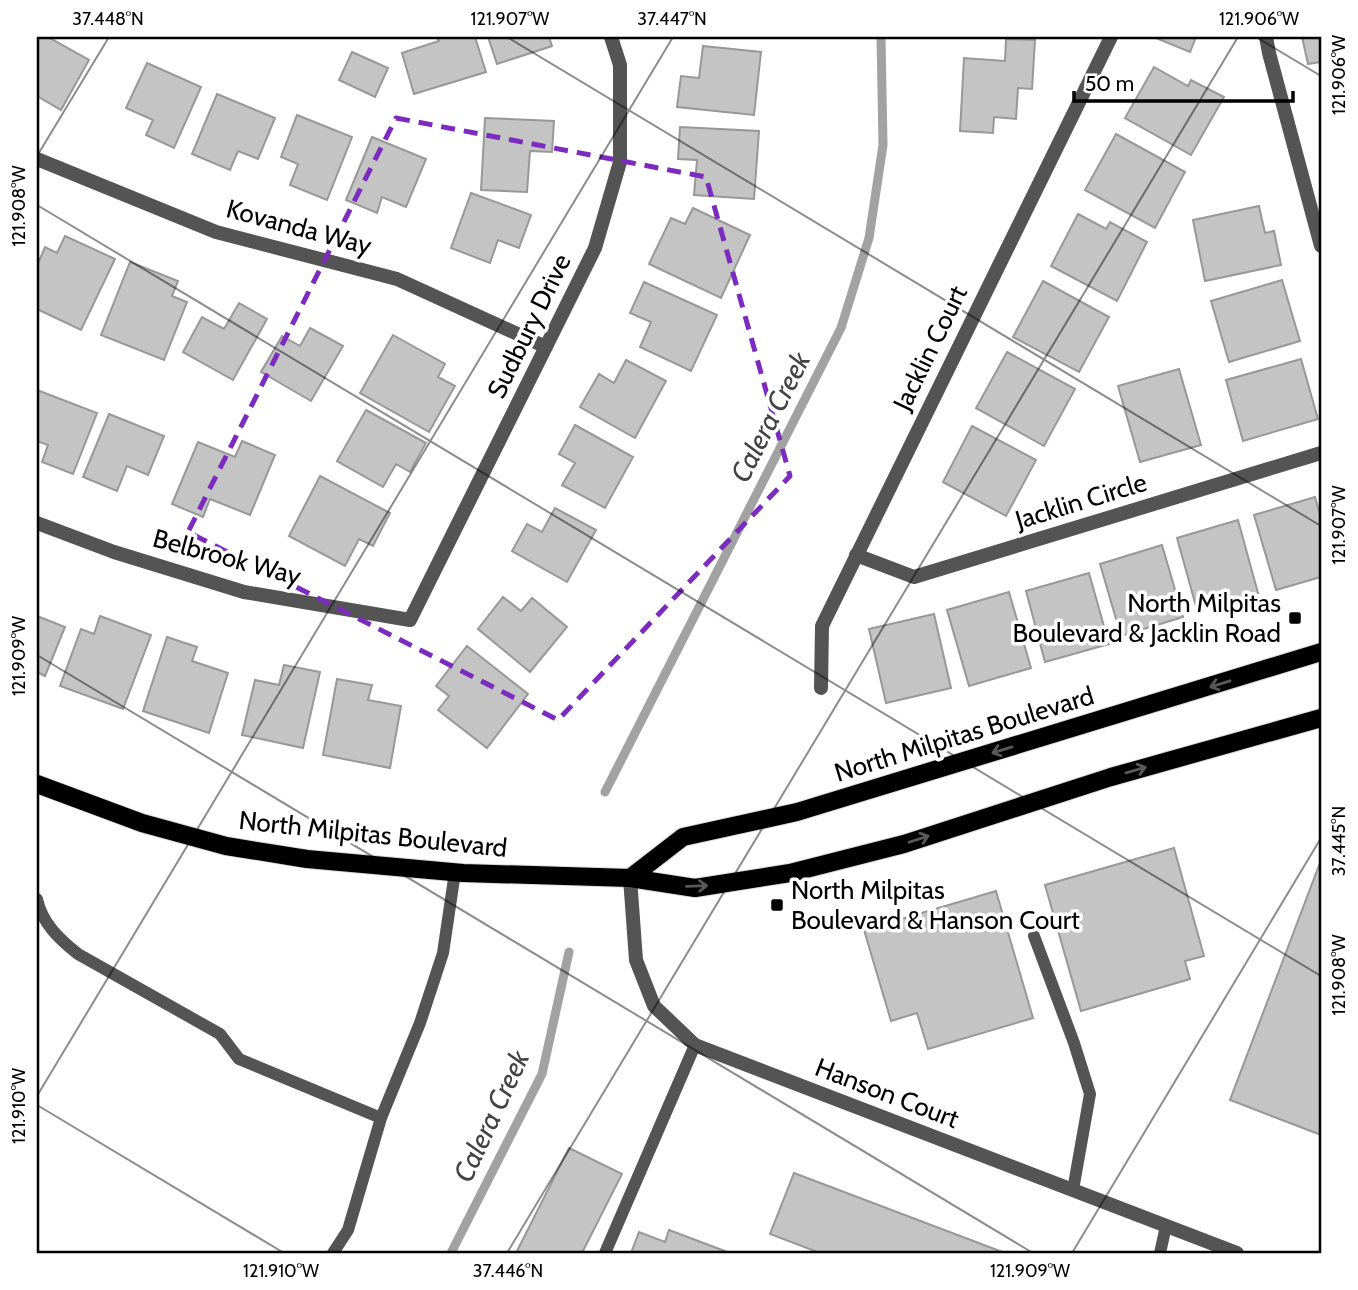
<svg xmlns="http://www.w3.org/2000/svg" width="1358" height="1290" font-family="Cabin,sans-serif">
<style>
.lines{fill:none;stroke-linecap:round;stroke-linejoin:round}
.stream{stroke:#a2a2a2;stroke-width:9}
.building{fill:#c4c4c4;stroke:#989898;stroke-width:2}
.primary-casing{stroke:#dbdbdb;stroke-width:20}
.service{stroke:#545454;stroke-width:12}
.minor{stroke:#545454;stroke-width:14}
.primary{stroke:#000;stroke-width:18}
.oneway{stroke:#595959}
.marked{fill:none;stroke:#7b2cbf;stroke-width:5;stroke-dasharray:14 9;stroke-linejoin:round}
.ticks{fill:none;stroke:#000;stroke-width:2;stroke-opacity:0.45}
.poi-dot{fill:#000;stroke:#fff;stroke-width:2.5}
.labels{text-anchor:middle;stroke-width:7;stroke-linejoin:round;paint-order:stroke}
.street-label{font-size:26px;fill:#000;stroke:#fff}
.poi-label{font-size:26px;fill:#000;stroke:#fff;text-anchor:end}
.water-label{font-size:28px;font-style:italic;fill:#434343;stroke:#fff}
.neatline{fill:none;stroke:#000;stroke-width:2.5}
.ticks-label{font-size:18px;text-anchor:middle;fill:#000}
</style>
<rect width="100%" height="100%" fill="#fff"/>
<g class="lines">
<!-- stream -->
<path class="stream" d="M 605,792 L 841,328 L 869,238 L 883,145 L 881,37
M 451,1253 L 542,1074 L 569,952"/>
</g>
<!-- building -->
<path class="building" d="M 37,37 L 48,37 L 89,60 L 61,110 L 37,96 Z
M 437,37 L 475,37 L 486,72 L 414,94 L 402,53 L 439,41 Z
M 488,37 L 549,37 L 552,46 L 497,64 Z
M 1160,37 L 1196,37 L 1190,52 L 1158,39 Z
M 1302,37 L 1321,37 L 1321,62 L 1308,64 Z
M 1006,39 L 1035,40 L 1032,89 L 1018,88 L 1016,119 L 994,117 L 993,133 L 960,131 L 964,58 L 1005,61 Z
M 703,46 L 761,52 L 754,115 L 677,107 L 681,76 L 699,78 Z
M 352,52 L 388,68 L 375,97 L 339,80 Z
M 147,63 L 201,87 L 174,148 L 146,135 L 153,120 L 126,108 Z
M 1154,67 L 1188,86 L 1191,80 L 1224,97 L 1191,155 L 1125,118 Z
M 217,94 L 275,118 L 258,159 L 238,151 L 230,170 L 192,154 Z
M 297,115 L 352,137 L 327,200 L 290,185 L 298,164 L 281,157 Z
M 485,118 L 554,121 L 552,152 L 530,151 L 527,192 L 481,190 Z
M 680,127 L 759,131 L 754,199 L 694,195 L 697,160 L 678,159 Z
M 1116,134 L 1185,172 L 1155,228 L 1085,190 Z
M 372,137 L 426,159 L 406,207 L 382,197 L 377,213 L 346,200 Z
M 471,193 L 531,215 L 519,248 L 498,240 L 490,263 L 451,248 Z
M 1259,206 L 1265,233 L 1274,231 L 1281,265 L 1205,281 L 1193,220 Z
M 693,208 L 750,235 L 721,298 L 649,264 L 671,218 L 685,224 Z
M 1078,214 L 1106,229 L 1110,222 L 1147,242 L 1117,301 L 1051,266 Z
M 65,236 L 115,259 L 81,330 L 37,309 L 37,266 L 45,247 L 57,253 Z
M 130,262 L 178,281 L 172,296 L 187,302 L 164,360 L 101,335 Z
M 1282,280 L 1300,341 L 1229,362 L 1211,301 Z
M 1043,281 L 1109,317 L 1079,372 L 1013,337 Z
M 644,282 L 717,315 L 691,371 L 640,347 L 651,322 L 630,313 Z
M 239,303 L 267,319 L 233,380 L 183,352 L 202,317 L 224,329 Z
M 310,328 L 343,346 L 311,401 L 261,372 L 282,336 L 300,346 Z
M 393,335 L 445,364 L 438,377 L 455,386 L 429,432 L 360,393 Z
M 1007,352 L 1075,389 L 1044,446 L 976,408 Z
M 1301,359 L 1318,419 L 1243,441 L 1226,380 Z
M 626,360 L 666,381 L 635,438 L 580,407 L 599,374 L 614,383 Z
M 1179,369 L 1201,445 L 1140,462 L 1118,386 Z
M 37,390 L 97,413 L 73,474 L 42,462 L 48,445 L 37,441 Z
M 366,410 L 426,443 L 410,472 L 396,464 L 383,487 L 337,461 Z
M 109,414 L 164,436 L 148,475 L 127,466 L 117,491 L 83,477 Z
M 575,425 L 633,457 L 605,508 L 562,485 L 575,463 L 559,454 Z
M 972,426 L 1036,460 L 1006,516 L 943,482 Z
M 242,441 L 275,455 L 250,515 L 210,499 L 203,517 L 172,504 L 198,442 L 235,457 Z
M 320,476 L 390,513 L 373,546 L 359,539 L 345,566 L 289,536 Z
M 1315,497 L 1321,518 L 1321,577 L 1276,590 L 1254,515 Z
M 555,508 L 596,530 L 567,582 L 512,551 L 527,524 L 542,532 Z
M 1238,520 L 1258,593 L 1197,610 L 1177,538 Z
M 1162,545 L 1183,617 L 1121,636 L 1100,564 Z
M 1089,573 L 1109,644 L 1045,662 L 1026,591 Z
M 1009,592 L 1031,668 L 969,686 L 947,610 Z
M 503,597 L 521,611 L 532,598 L 567,627 L 530,672 L 478,629 Z
M 934,614 L 951,688 L 886,703 L 869,629 Z
M 37,616 L 65,627 L 45,676 L 37,672 Z
M 100,616 L 151,635 L 123,709 L 60,686 L 81,629 L 94,634 Z
M 167,637 L 197,647 L 192,661 L 228,673 L 209,733 L 143,711 Z
M 467,646 L 528,694 L 487,748 L 438,710 L 449,696 L 436,686 Z
M 284,665 L 320,672 L 303,748 L 242,735 L 255,680 L 279,685 Z
M 337,679 L 372,685 L 368,700 L 401,706 L 390,768 L 323,755 Z
M 1174,848 L 1204,956 L 1185,961 L 1190,979 L 1081,1011 L 1045,885 Z
M 1321,860 L 1321,1135 L 1230,1100 Z
M 996,891 L 1033,1018 L 928,1049 L 917,1013 L 891,1021 L 864,930 Z
M 569,1148 L 622,1174 L 582,1253 L 516,1253 Z
M 794,1173 L 1005,1253 L 820,1253 L 770,1234 Z
M 669,1230 L 730,1253 L 631,1253 L 639,1232 L 665,1242 Z"/>
<g class="lines">
<defs>
<path id="primary" d="M 37,784 L 142,823 L 226,846 L 307,859 L 463,873 L 630,878 L 695,888 L 790,873 L 904,844 L 1111,777 L 1321,718
M 630,878 L 683,837 L 797,812 L 1321,652"/>
</defs>
<!-- primary casing -->
<use href="#primary" class="primary-casing"/>
<!-- service -->
<path class="service" d="M 37,899 C 42,923 59,939 78,954 L 220,1034 L 239,1059 L 381,1118 L 420,1023 L 443,953 L 455,872
M 1034,936 L 1074,1043 L 1090,1094 L 1073,1190
M 333,1253 L 348,1230 L 381,1118
M 605,1253 L 695,1045
M 1160,1253 L 1166,1226"/>
<!-- minor -->
<path class="minor" d="M 1266,37 L 1269,53 L 1321,246
M 37,159 L 216,232 L 397,279 L 546,347
M 37,523 L 114,552 L 244,592 L 410,620 L 595,248 L 620,162 L 620,65 L 611,37
M 856,555 L 914,577 L 1321,453
M 821,688 L 822,626 L 1111,37
M 630,878 L 636,960 L 654,1006 L 695,1045 L 1237,1253"/>
<!-- primary -->
<use href="#primary" class="primary"/>
</g>
<!-- one-way arrows -->
<defs><path id="oneway-shaft" d="M-6 0H5M1.5-3L5.5 0L1.5 3" fill="none" stroke-width="1.6" stroke-linecap="round" stroke-linejoin="round" transform="scale(1.75)"/></defs>
<g class="oneway">
<use href="#oneway-shaft" transform="translate(1220 684) rotate(163)"/>
<use href="#oneway-shaft" transform="translate(1002 750) rotate(163)"/>
<use href="#oneway-shaft" transform="translate(1136 770) rotate(-16)"/>
<use href="#oneway-shaft" transform="translate(919 839) rotate(-18)"/>
<use href="#oneway-shaft" transform="translate(697 886) rotate(-2)"/>
</g>
<!-- marked area -->
<path class="marked" d="M 396,118 L 706,177 L 790,476 L 558,720 L 188,532 Z"/>
<!-- ticks -->
<path class="ticks" d="M 507,37 L 1321,526M 1256,37 L 1321,76M 37,156 L 109,37M 37,205 L 1321,976M 37,655 L 1033,1253M 37,1096 L 673,37M 37,1105 L 284,1253M 507,1253 L 1238,37M 1072,1253 L 1321,838"/>
<!-- markers -->
<g class="poi-dot">
<rect x="1288" y="611" width="14" height="14" rx="3.5"/>
<rect x="770" y="898" width="14" height="14" rx="3.5"/>
</g>
<g class="labels">
<!-- street labels -->
<g class="street-label">
<text transform="translate(299 227) rotate(15)" y="9">Kovanda Way</text>
<text transform="translate(529 326) rotate(-64)" y="9">Sudbury Drive</text>
<text transform="translate(930 348) rotate(-64)" y="9">Jacklin Court</text>
<text transform="translate(1081 501) rotate(-17)" y="9">Jacklin Circle</text>
<text transform="translate(227 557) rotate(15)" y="9">Belbrook Way</text>
<text transform="translate(964 734) rotate(-17)" y="9">North Milpitas Boulevard</text>
<text transform="translate(373 834) rotate(6)" y="9">North Milpitas Boulevard</text>
<text transform="translate(887 1093) rotate(21)" y="9">Hanson Court</text>
</g>
<!-- poi labels -->
<g class="poi-label">
<text x="1281" y="612">North Milpitas<tspan x="1281" dy="30">Boulevard &amp; Jacklin Road</tspan></text>
<text x="791" y="899" text-anchor="start">North Milpitas<tspan x="791" dy="30">Boulevard &amp; Hanson Court</tspan></text>
</g>
<!-- water labels -->
<g class="water-label">
<text transform="translate(770 417) rotate(-63)" y="10">Calera Creek</text>
<text transform="translate(491 1116) rotate(-65)" y="10">Calera Creek</text>
</g>
</g>
<!-- border -->
<rect width="1358" height="1290" fill="none" stroke="#ffffff" stroke-width="77"/>
<!-- scale -->
<path d="M1074 91v10h219v-10" fill="none" stroke="#000000" stroke-width="3.5"/>
<text x="1085" y="91" font-size="21" fill="#000000" stroke="#ffffff" stroke-width="5" paint-order="stroke">50 m</text>
<rect x="38" y="38" width="1282" height="1214" class="neatline"/>
<g class="ticks-label">
<text x="108" y="25">37.448°N</text>
<text x="510" y="25">121.907°W</text>
<text x="672" y="25">37.447°N</text>
<text x="1259" y="25">121.906°W</text>
<text transform="translate(1339 75) rotate(-90)" y="6">121.906°W</text>
<text transform="translate(19 206) rotate(-90)" y="6">121.908°W</text>
<text transform="translate(1339 525) rotate(-90)" y="6">121.907°W</text>
<text transform="translate(19 656) rotate(-90)" y="6">121.909°W</text>
<text transform="translate(1339 841) rotate(-90)" y="6">37.445°N</text>
<text transform="translate(1339 975) rotate(-90)" y="6">121.908°W</text>
<text transform="translate(19 1106) rotate(-90)" y="6">121.910°W</text>
<text x="281" y="1277">121.910°W</text>
<text x="508" y="1277">37.446°N</text>
<text x="1030" y="1277">121.909°W</text>
</g>
</svg>
